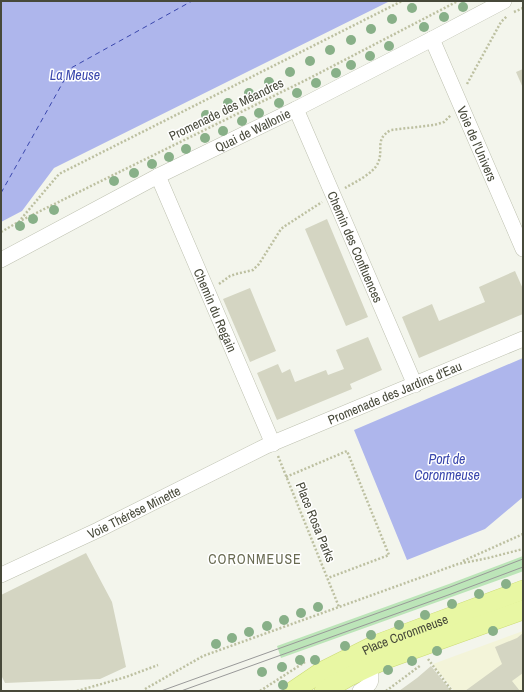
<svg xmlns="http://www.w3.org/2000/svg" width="524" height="692" font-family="'Archivo Narrow',sans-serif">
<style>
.commercial{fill:#f3f4d9}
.green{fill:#bce5b8}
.water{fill:#aeb6ec}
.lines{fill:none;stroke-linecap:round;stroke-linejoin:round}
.ferry{stroke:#3a47ad;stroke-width:1;stroke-dasharray:5 4;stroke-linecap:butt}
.building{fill:#d4d5c2}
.minor-casing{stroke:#bdc0af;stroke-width:16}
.major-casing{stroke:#cbdb73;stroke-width:20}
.path{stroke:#bdc0a1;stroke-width:2.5;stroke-dasharray:2 2;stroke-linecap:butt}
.minor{stroke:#fff;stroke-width:15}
.major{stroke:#e8f7a3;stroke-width:19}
.tram{stroke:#999;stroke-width:1}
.tree{fill:#88b088}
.labels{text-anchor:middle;stroke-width:3;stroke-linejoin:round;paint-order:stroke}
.street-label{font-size:13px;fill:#47493a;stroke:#fff}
.water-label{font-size:14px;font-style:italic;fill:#3a47ad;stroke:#fff}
.neighbourhood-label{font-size:14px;letter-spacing:1px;fill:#696b52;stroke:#fff}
</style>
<rect width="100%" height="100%" fill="#f3f5ec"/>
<!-- commercial -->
<path class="commercial" d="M 523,631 L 523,691 L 454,691 L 433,664 Z"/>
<!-- green -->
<path class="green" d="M 523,556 L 523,571 L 521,572 L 281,658 L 277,646 L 449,584 Z"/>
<!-- water -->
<path class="water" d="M 1,1 L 390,1 L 54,168 L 22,211 L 1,222 Z
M 523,358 L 523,497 L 485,529 L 407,560 L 354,430 Z"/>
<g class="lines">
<!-- ferry -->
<path class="ferry" d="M 1,193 L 71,68 L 192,1"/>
</g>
<!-- building -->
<path class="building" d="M 523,69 L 523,88 L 516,72 Z
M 327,219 L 368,317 L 346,326 L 305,229 Z
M 515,271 L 523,289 L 523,314 L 419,358 L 402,317 L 432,304 L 439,321 L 485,302 L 479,287 Z
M 250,288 L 276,351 L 250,362 L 223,299 Z
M 368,337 L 382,370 L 350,384 L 352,389 L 277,420 L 257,373 L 278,364 L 282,373 L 290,369 L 295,382 L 326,370 L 328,375 L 344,369 L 336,350 Z
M 86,553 L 112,602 L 126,667 L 100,679 L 5,683 L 1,675 L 1,595 Z
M 523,633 L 523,673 L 512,681 L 520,691 L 465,691 L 502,664 L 495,647 L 517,638 Z
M 431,666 L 451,691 L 399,691 L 417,678 Z"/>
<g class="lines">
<defs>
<g id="minor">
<path id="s1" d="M 432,39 L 523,249"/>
<path id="s2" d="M 296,109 L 415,385"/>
<path id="s3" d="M 158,176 L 273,444"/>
<path id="s4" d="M 1,260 L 158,176 L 296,109 L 432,39 L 504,1"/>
<path id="s5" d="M 1,575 L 98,530 L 266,446 L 523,339"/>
<path d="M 360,691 C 373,684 372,680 370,666"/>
</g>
<g id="major">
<path id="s6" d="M 293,691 L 321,672 L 375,645 L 523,590"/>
<path d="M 324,691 L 348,677 L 386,659 L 523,610"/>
</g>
</defs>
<!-- minor casing -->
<use href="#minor" class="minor-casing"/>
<!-- major casing -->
<use href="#major" class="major-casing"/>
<!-- path -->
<path class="path" d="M 514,12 L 523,8
M 467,84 L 501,22 L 507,16
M 345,188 C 355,182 373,174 378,163 C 384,150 374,139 391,130 L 434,125 L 444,122 L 451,115
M 21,219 L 59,174 L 402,1
M 1,232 L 20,221 L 308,79 L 458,1
M 219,284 L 230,276 L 236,274 L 253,270 L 259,264 L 281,229 L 285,226 L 322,202
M 278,456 L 339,607
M 286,477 L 347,451 L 389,555 L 328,578
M 463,561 L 523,534
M 428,659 L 452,691
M 145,689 L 203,656 L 339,607 L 458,564 L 488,558 L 523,549
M 77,691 L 126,677 L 158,665
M 260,691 L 305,662
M 386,691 L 421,665"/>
<!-- minor -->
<use href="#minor" class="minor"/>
<!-- major -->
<use href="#major" class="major"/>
<!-- tram -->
<path class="tram" d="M 161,691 L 450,587 L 523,559
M 181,691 L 451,594 L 523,567"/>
</g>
<!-- trees -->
<g class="tree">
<circle cx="463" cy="7" r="5"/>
<circle cx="412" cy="8" r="5"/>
<circle cx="444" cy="17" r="5"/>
<circle cx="392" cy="19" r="5"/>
<circle cx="424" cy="27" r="5"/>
<circle cx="371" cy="29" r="5"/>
<circle cx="351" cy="40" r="5"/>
<circle cx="389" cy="46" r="5"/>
<circle cx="330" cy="50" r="5"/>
<circle cx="370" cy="56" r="5"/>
<circle cx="310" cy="61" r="5"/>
<circle cx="351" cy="65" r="5"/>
<circle cx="290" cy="72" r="5"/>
<circle cx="336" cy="73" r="5"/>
<circle cx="269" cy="82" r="5"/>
<circle cx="316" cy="83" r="5"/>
<circle cx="249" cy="93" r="5"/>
<circle cx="297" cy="93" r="5"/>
<circle cx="228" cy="103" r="5"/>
<circle cx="279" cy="103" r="5"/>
<circle cx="259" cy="113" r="5"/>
<circle cx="206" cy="115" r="5"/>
<circle cx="242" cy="121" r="5"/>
<circle cx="223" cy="131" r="5"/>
<circle cx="205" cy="138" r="5"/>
<circle cx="186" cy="149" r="5"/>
<circle cx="169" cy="157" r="5"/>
<circle cx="152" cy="164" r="5"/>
<circle cx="134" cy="173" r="5"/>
<circle cx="114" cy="181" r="5"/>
<circle cx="54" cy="210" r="5"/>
<circle cx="33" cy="219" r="5"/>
<circle cx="20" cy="226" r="5"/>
<circle cx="506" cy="584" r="5"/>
<circle cx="479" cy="594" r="5"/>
<circle cx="452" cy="604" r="5"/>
<circle cx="318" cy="607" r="5"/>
<circle cx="301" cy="613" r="5"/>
<circle cx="425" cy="615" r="5"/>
<circle cx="284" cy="620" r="5"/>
<circle cx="399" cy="625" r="5"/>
<circle cx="267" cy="626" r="5"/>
<circle cx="493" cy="631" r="5"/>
<circle cx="249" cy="632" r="5"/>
<circle cx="371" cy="635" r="5"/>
<circle cx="232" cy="638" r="5"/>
<circle cx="216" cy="644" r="5"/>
<circle cx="345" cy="646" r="5"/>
<circle cx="437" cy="651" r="5"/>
<circle cx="300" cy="660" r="5"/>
<circle cx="315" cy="660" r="5"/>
<circle cx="412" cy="661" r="5"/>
<circle cx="282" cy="667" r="5"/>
<circle cx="388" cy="670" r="5"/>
<circle cx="262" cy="672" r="5"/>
<circle cx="283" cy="685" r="5"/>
</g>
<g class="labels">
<!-- street labels -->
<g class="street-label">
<text transform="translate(226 109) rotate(-26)" y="5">Promenade des Méandres</text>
<text dy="5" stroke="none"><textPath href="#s4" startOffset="283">Quai de Wallonie</textPath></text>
<text dy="5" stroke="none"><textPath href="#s1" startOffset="114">Voie de l'Univers</textPath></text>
<text dy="5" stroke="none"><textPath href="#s2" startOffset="150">Chemin des Confluences</textPath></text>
<text dy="5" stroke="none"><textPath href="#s3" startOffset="146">Chemin du Regain</textPath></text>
<text dy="5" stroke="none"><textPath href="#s5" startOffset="434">Promenade des Jardins d'Eau</textPath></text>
<text dy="5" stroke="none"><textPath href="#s5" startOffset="147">Voie Thérèse Minette</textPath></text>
<text transform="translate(316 522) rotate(68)" y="5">Place Rosa Parks</text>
<text dy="5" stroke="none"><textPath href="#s6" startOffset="126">Place Coronmeuse</textPath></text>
</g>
<!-- water labels -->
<g class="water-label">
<text x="75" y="80">La Meuse</text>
<text x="447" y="464">Port de<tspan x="447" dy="16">Coronmeuse</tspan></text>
</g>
<!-- neighbourhood labels -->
<g class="neighbourhood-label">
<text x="255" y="564">CORONMEUSE</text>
</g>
</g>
<!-- border -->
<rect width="524" height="692" fill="none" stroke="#47493a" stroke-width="4"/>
</svg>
